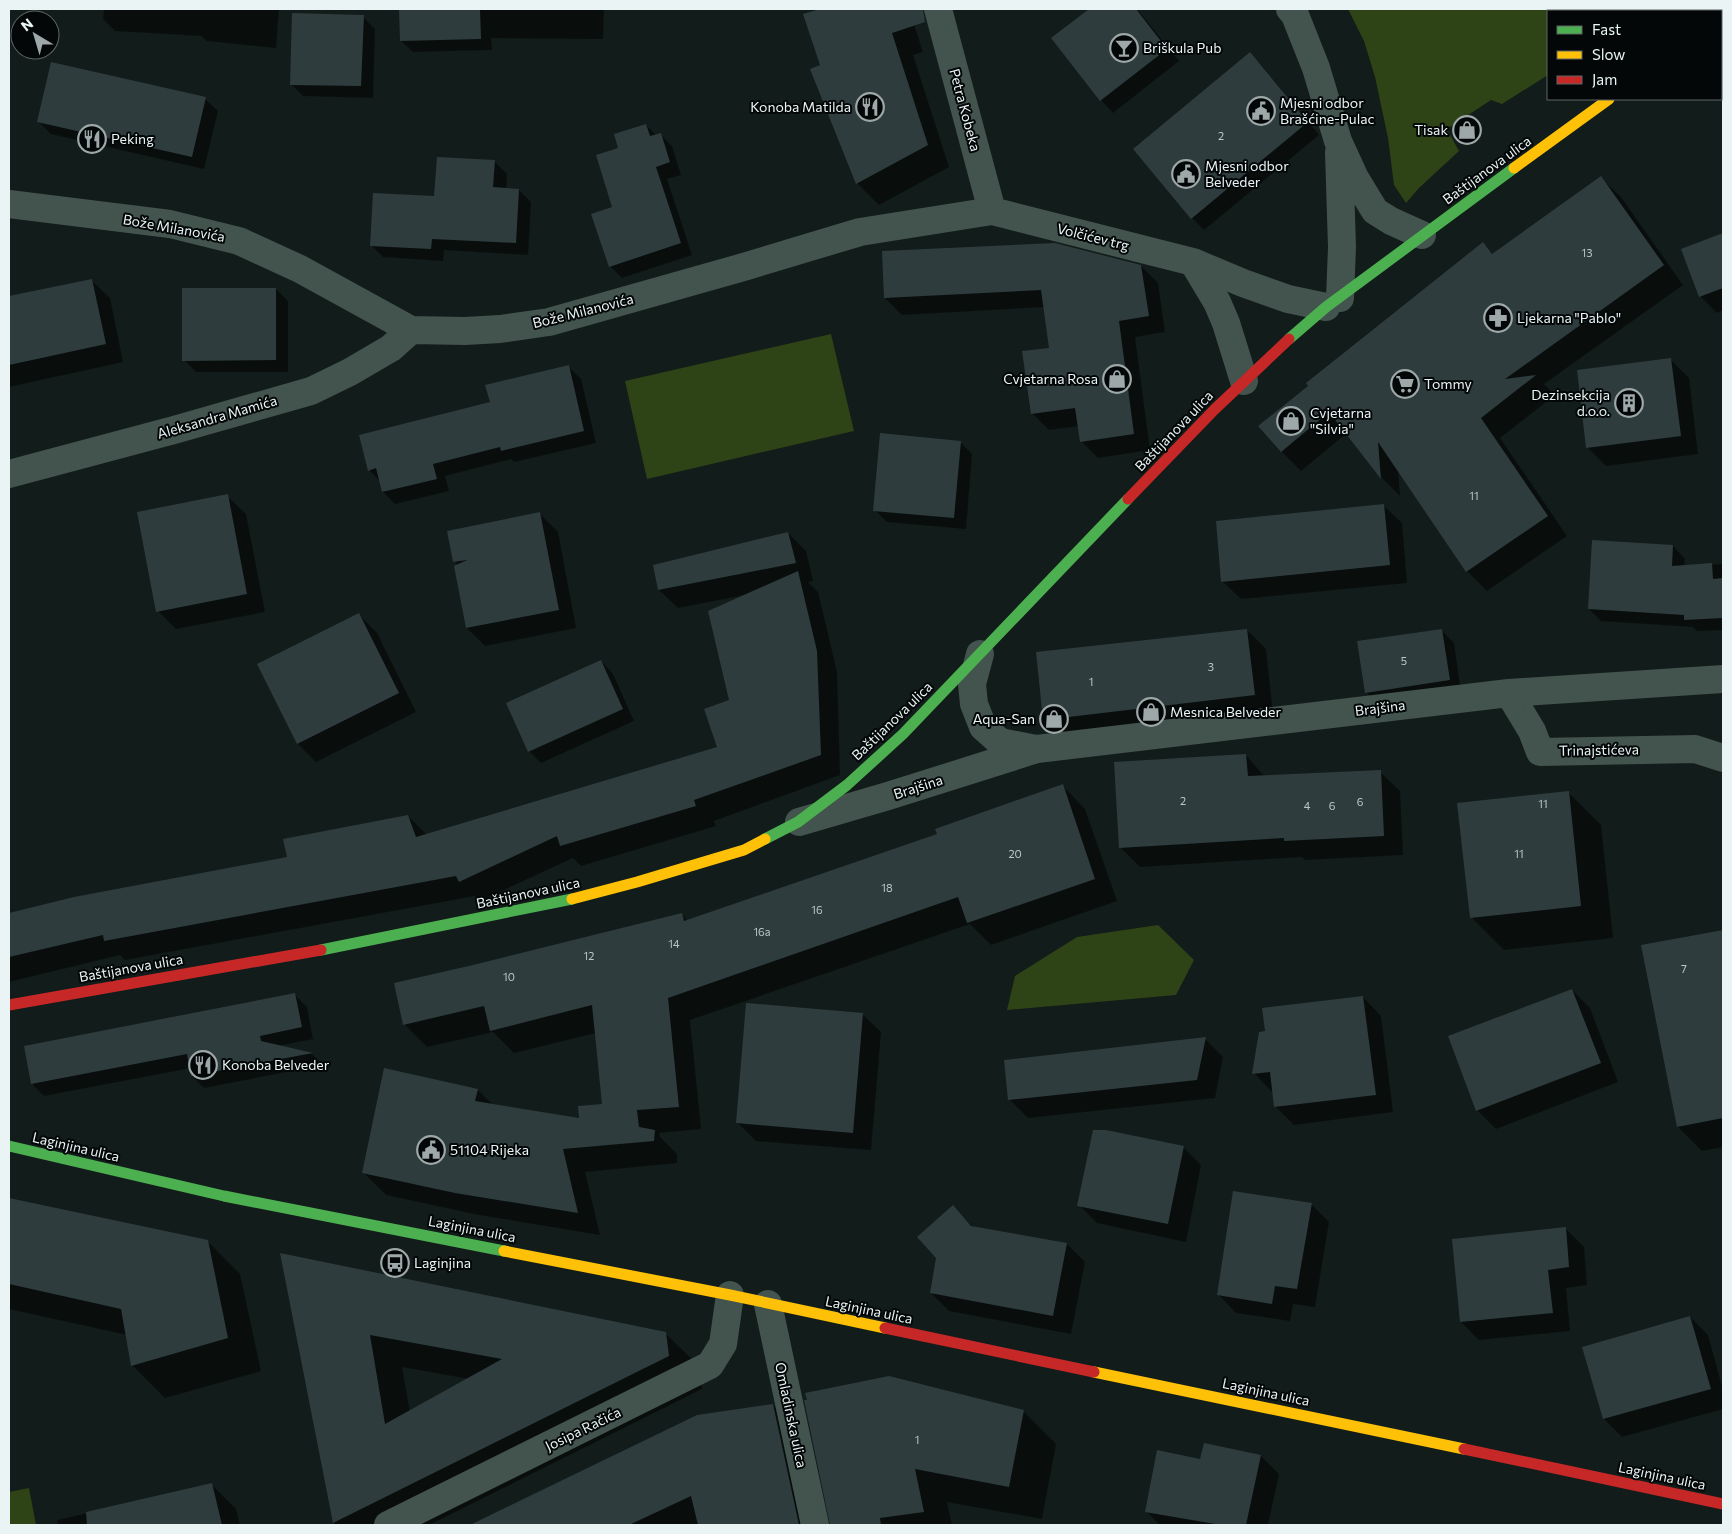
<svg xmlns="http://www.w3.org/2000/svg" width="1732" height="1534" font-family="Commissioner,sans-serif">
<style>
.green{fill:#2e4316}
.shadow{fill:#0007;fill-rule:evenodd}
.building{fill:#2e3c3e;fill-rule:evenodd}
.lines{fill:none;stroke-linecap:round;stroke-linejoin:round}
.street{stroke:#43534d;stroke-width:28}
.fast{stroke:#4caf50;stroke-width:11}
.slow{stroke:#ffc107;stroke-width:11}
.jam{stroke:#c62828;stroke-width:11}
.labels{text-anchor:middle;stroke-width:4;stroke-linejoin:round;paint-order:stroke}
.number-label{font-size:11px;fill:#bbc6c6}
.poi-label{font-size:14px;fill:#eaf4f4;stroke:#030707;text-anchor:start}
.street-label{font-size:14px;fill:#eaf4f4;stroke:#030707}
</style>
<rect width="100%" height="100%" fill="#121c1a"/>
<!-- green -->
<path class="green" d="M 1348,9 L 1669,9 L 1666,11 L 1548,11 L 1548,75 L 1502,104 L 1491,100 L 1447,129 L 1459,151 L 1419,188 L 1406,203 L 1394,185 L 1388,138 L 1375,77 L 1364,41 Z
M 831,334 L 854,431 L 647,479 L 625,381 Z
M 1158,925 L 1194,960 L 1176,995 L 1007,1010 L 1015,976 L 1077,937 Z
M 29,1488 L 36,1525 L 9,1525 L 9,1492 Z"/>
<!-- shadow -->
<path class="shadow" d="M 104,9 L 279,9 L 276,48 L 207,41 L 201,36 L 115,31 L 103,19 Z
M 400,9 L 604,9 L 603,39 L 491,38 L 492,50 L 413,52 L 401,41 Z
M 824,9 L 909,9 L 923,52 L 913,55 L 949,167 L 879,205 L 857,183 L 805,15 Z
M 1091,9 L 1137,9 L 1179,61 L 1113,113 L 1101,100 L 1053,39 Z
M 363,17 L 375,29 L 373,98 L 303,96 L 291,84 Z
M 1250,54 L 1262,66 L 1319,135 L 1204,230 L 1192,218 Z
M 205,99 L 218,111 L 204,169 L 51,134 L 38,121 Z
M 646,125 L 656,135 L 660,134 L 672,146 L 681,175 L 667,179 L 692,255 L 622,278 L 610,266 L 614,208 Z
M 494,161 L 507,174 L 506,189 L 519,190 L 531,202 L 528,255 L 444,250 L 443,261 L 383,257 L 371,245 L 436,198 Z
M 1601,178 L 1621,197 L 1683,285 L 1544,384 L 1555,395 L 1500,438 L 1567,536 L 1487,591 L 1467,571 L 1398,469 L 1400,496 L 1382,478 L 1347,433 L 1301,471 L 1282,452 L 1483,244 L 1494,255 Z
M 1723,234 L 1723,310 L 1717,313 L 1701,297 L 1683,250 Z
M 1141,266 L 1158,283 L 1165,332 L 1135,337 L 1150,450 L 1098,458 L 1081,441 L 1079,426 L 1049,430 L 1032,413 L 1050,349 L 1044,307 L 902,315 L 885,298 Z
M 91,280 L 110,298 L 123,362 L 9,387 L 9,298 Z
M 276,289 L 288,301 L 288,372 L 196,372 L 184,360 Z
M 1670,359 L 1689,378 L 1698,454 L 1606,466 L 1588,448 Z
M 569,367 L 581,379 L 596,443 L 514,462 L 511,459 L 445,476 L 449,491 L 395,504 L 383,492 L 381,482 L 369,470 L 491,403 Z
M 960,442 L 972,454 L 966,529 L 887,522 L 875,510 Z
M 227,496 L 246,514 L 265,612 L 176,629 L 158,611 Z
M 1383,505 L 1402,523 L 1407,583 L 1241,599 L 1222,581 Z
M 540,514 L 558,532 L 576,628 L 485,646 L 467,628 L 459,565 L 454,561 Z
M 788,533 L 806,551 L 813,581 L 808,582 L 818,592 L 837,672 L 840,775 L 714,821 L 716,826 L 581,866 L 573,858 L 480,901 L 475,896 L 125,960 L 120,955 L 9,982 L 9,914 L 74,898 L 288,858 L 408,816 L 427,835 L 719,747 L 731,701 L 745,595 L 678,608 L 659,590 L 654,565 Z
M 1673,546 L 1685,559 L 1684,566 L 1723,564 L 1723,630 L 1697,631 L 1693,627 L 1601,621 L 1589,609 Z
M 359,615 L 377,633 L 416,712 L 316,762 L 298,744 L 259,664 Z
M 1247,630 L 1266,649 L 1273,713 L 1063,739 L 1044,720 L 1038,653 Z
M 1442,631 L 1454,643 L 1461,692 L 1378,704 L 1366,692 Z
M 601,661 L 613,674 L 634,721 L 541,763 L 529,751 Z
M 1246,755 L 1265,777 L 1380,772 L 1400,791 L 1403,855 L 1305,860 L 1302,857 L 1140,867 L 1120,847 Z
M 1063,786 L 1085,809 L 1117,901 L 991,945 L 970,924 L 690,1020 L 701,1129 L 659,1133 L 660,1137 L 677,1154 L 677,1163 L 585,1172 L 600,1235 L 479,1215 L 386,1195 L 363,1172 L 478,1090 L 493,1105 L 581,1119 L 603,1105 L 596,1033 L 514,1053 L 493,1032 L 427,1047 L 404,1024 L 681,914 L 688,921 L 938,835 Z
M 1568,792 L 1601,825 L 1613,938 L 1504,950 L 1471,917 Z
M 1723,931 L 1723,1147 L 1702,1151 L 1678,1127 L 1642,946 Z
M 1572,990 L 1590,1008 L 1618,1082 L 1496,1129 L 1477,1110 Z
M 295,995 L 307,1007 L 313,1039 L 278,1046 L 312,1054 L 323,1065 L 204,1088 L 192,1076 L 191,1068 L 44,1096 L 32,1084 Z
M 1363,997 L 1381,1016 L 1393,1112 L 1294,1125 L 1275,1106 L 1274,1091 L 1272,1092 L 1254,1073 Z
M 862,1014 L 881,1032 L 871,1150 L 756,1141 L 738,1123 Z
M 1205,1039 L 1223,1057 L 1215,1098 L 1028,1118 L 1009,1099 Z
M 1183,1147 L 1201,1165 L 1186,1242 L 1097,1223 L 1079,1205 Z
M 9,1199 L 207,1241 L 240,1274 L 261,1371 L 165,1398 L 133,1366 L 127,1335 L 9,1309 Z
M 1311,1204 L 1329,1222 L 1315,1307 L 1293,1304 L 1290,1321 L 1236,1313 L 1218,1294 Z
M 953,1207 L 973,1227 L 1067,1244 L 1085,1262 L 1071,1334 L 949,1311 L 931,1293 Z
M 1566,1229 L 1584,1247 L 1587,1285 L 1566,1288 L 1570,1331 L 1479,1340 L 1461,1322 Z
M 281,1254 L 665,1333 L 699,1366 L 702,1389 L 429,1525 L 337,1525 L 334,1523 ZM 402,1367 L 469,1379 L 410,1412 Z
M 1690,1317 L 1708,1335 L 1723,1390 L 1723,1409 L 1622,1437 L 1604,1419 L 1584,1348 Z
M 806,1401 L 1023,1411 L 1056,1444 L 1042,1519 L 947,1502 L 952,1525 L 831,1525 Z
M 773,1405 L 806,1439 L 824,1525 L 473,1525 L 698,1416 Z
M 1261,1456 L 1279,1474 L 1268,1525 L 1160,1525 L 1146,1511 L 1201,1461 Z
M 212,1485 L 236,1509 L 240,1525 L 58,1525 L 57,1520 Z"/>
<!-- building -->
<path class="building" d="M 399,9 L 480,9 L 481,39 L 400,41 Z
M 820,9 L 923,9 L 925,22 L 892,33 L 928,145 L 856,184 L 810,69 L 820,65 L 803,14 Z
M 1089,9 L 1136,9 L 1167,49 L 1100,101 L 1051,38 Z
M 292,13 L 364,15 L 361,86 L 290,85 Z
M 1250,52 L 1308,122 L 1191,219 L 1133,149 Z
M 51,62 L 206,97 L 192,157 L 37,122 Z
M 646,124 L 650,136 L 661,133 L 670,162 L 656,167 L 681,243 L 609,267 L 591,214 L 612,207 L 596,155 L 618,148 L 614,134 Z
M 437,157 L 495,160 L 493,187 L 519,189 L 516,243 L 432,239 L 431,249 L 370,246 L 373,193 L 434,196 Z
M 1601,176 L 1664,265 L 1505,379 L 1536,375 L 1481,418 L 1548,516 L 1466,572 L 1378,442 L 1381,479 L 1329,412 L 1281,452 L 1258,426 L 1308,386 L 1306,383 L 1483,242 L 1492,254 Z
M 1723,233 L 1723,288 L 1699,297 L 1681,249 Z
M 1055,243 L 1141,265 L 1149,316 L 1119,321 L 1134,434 L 1080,442 L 1075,408 L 1031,414 L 1022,351 L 1049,348 L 1041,290 L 884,298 L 882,251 Z
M 92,279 L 106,344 L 9,365 L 9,296 Z
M 182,288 L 276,288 L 276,360 L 182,361 Z
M 1671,358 L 1681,436 L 1586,448 L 1577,370 Z
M 569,365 L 584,431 L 501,451 L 500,447 L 433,464 L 437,479 L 382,492 L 376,468 L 368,471 L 359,435 L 490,402 L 485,385 Z
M 880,433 L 961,441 L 954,518 L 873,511 Z
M 228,494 L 247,594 L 156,612 L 137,512 Z
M 1384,504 L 1390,565 L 1221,582 L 1216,521 Z
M 540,512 L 559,610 L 466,628 L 454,566 L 467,560 L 453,562 L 447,531 Z
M 788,532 L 796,563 L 658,590 L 653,565 Z
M 1592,540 L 1673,545 L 1672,566 L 1712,563 L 1713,579 L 1723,578 L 1723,618 L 1684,620 L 1684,615 L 1588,609 Z
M 798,571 L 817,651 L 821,755 L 694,800 L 696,806 L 560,846 L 557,836 L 459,882 L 456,876 L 104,941 L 103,935 L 9,957 L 9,913 L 74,897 L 287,857 L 283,839 L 408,815 L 416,837 L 717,747 L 704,709 L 729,700 L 708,611 Z
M 359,613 L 399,693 L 297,744 L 257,664 Z
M 1247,629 L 1255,695 L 1043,720 L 1036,652 Z
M 1442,629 L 1450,680 L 1365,693 L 1357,641 Z
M 601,660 L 623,709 L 528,752 L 506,703 Z
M 1246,754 L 1248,776 L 1381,770 L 1384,836 L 1284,841 L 1284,838 L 1119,848 L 1114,762 Z
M 1063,784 L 1095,879 L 967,923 L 958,897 L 668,998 L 679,1107 L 637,1110 L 639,1127 L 655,1130 L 654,1141 L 563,1149 L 578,1213 L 455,1193 L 362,1173 L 384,1068 L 478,1089 L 475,1101 L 579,1118 L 578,1106 L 602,1104 L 592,1005 L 490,1031 L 484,1006 L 403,1025 L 394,983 L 473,965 L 682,913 L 684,921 L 937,834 L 935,829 Z
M 1569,791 L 1581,906 L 1470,918 L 1457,803 Z
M 1723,930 L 1723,1118 L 1677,1127 L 1641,945 Z
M 1572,989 L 1601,1063 L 1476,1111 L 1448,1036 Z
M 295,993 L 302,1027 L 260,1036 L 261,1041 L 313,1053 L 191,1076 L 187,1054 L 31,1084 L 24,1046 Z
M 1363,996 L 1376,1095 L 1274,1107 L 1270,1072 L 1252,1074 L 1259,1032 L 1265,1031 L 1262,1008 Z
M 746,1003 L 863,1013 L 853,1133 L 736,1123 Z
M 1206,1037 L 1197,1080 L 1008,1100 L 1004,1060 Z
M 1093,1130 L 1106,1130 L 1184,1146 L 1168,1224 L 1077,1206 Z
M 1233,1191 L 1312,1203 L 1297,1289 L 1275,1286 L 1272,1304 L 1217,1295 Z
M 9,1198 L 208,1240 L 228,1338 L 131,1366 L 121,1309 L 9,1284 Z
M 953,1205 L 971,1226 L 1067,1243 L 1053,1316 L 930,1293 L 936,1258 L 917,1237 Z
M 1566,1227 L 1569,1267 L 1548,1270 L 1553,1313 L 1460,1322 L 1452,1239 Z
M 280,1253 L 666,1332 L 669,1356 L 333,1523 ZM 370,1335 L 502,1359 L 385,1424 Z
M 1690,1316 L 1711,1389 L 1603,1419 L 1582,1347 Z
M 889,1376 L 1024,1410 L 1009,1487 L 915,1469 L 924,1512 L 880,1518 L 881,1525 L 830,1525 L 804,1400 L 807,1400 L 805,1393 Z
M 773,1404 L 799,1525 L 698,1525 L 691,1496 L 629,1525 L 470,1525 L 697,1415 Z
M 1204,1443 L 1261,1455 L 1246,1525 L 1221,1525 L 1145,1512 L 1157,1450 L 1200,1459 Z
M 212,1483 L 222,1525 L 87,1525 L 86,1512 Z"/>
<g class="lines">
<!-- street -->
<path class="street" d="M 938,9 L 992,211
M 1290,9 L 1295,15 L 1316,68 L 1338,141 L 1355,178 L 1375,211 L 1391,221 L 1422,235
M 1339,152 L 1342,247 L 1340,298
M 9,204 L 170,224 L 239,241 L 300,269 L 411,330 L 465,331 L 500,329 L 549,322 L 747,266 L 860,232 L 992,211 L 1193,262 L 1243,283 L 1288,299 L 1326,307
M 1193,262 L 1217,302 L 1226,323 L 1244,381
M 9,474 L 174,430 L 311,391 L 350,372 L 391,348 L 411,330
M 980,654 L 972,684 L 974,704 L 983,727 L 1000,742 L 1036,749
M 1509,693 L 1532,731 L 1540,752 L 1695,749 L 1723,758
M 799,822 L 888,796 L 1037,749 L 1509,693 L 1723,679
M 768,1304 L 815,1525
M 388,1525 L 710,1365 L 723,1344 L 730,1295"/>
<!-- fast -->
<path class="fast" d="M 1289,339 L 1326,307 L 1514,168
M 765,839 L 798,822 L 847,785 L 903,734 L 1128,499
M 321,950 L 572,899
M 9,1146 L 224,1196 L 504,1251"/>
<!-- slow -->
<path class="slow" d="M 1721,16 L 1723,14
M 1514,168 L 1609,99
M 572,899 L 637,882 L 744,850 L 765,839
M 504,1251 L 730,1295 L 885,1328
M 1094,1372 L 1464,1449"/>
<!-- jam -->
<path class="jam" d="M 1128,499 L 1215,409 L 1289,339
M 9,1005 L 321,950
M 885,1328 L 1094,1372
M 1464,1449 L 1723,1504"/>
</g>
<!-- icons -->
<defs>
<symbol id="bar-ring" viewBox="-11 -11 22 22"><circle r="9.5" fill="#030707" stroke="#9ea8a8" stroke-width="1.5"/><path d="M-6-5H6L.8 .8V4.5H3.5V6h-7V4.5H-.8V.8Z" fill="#9ea8a8"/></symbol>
<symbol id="restaurant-ring" viewBox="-11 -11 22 22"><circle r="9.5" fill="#030707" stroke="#9ea8a8" stroke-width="1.5"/><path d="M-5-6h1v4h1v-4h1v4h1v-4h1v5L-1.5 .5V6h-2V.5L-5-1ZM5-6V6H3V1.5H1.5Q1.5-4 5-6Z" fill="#9ea8a8"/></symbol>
<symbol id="civic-ring" viewBox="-11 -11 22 22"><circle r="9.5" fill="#030707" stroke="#9ea8a8" stroke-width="1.5"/><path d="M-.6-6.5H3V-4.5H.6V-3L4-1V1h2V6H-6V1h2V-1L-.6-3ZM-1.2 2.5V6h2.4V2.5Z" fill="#9ea8a8"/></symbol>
<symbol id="shop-ring" viewBox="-11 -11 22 22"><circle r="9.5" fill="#030707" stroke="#9ea8a8" stroke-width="1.5"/><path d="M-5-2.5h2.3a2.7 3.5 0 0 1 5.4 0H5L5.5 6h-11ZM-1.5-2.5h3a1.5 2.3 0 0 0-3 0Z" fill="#9ea8a8"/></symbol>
<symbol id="pharmacy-ring" viewBox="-11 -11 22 22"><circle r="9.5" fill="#030707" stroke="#9ea8a8" stroke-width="1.5"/><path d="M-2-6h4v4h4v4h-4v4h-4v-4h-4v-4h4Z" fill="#9ea8a8"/></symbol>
<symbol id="supermarket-ring" viewBox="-11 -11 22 22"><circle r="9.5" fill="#030707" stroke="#9ea8a8" stroke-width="1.5"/><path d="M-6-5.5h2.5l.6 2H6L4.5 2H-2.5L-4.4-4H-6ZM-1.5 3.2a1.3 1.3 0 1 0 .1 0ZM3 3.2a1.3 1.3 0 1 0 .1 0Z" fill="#9ea8a8"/></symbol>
<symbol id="building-ring" viewBox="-11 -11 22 22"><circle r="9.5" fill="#030707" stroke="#9ea8a8" stroke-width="1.5"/><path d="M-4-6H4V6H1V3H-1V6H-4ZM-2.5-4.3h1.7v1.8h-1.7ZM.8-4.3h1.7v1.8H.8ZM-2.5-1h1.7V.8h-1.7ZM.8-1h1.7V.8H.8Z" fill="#9ea8a8"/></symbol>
<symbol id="bus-ring" viewBox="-11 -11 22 22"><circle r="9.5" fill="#030707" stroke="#9ea8a8" stroke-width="1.5"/><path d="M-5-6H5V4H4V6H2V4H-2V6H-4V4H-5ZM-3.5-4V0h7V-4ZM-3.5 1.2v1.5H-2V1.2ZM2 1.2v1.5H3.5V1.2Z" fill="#9ea8a8"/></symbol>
</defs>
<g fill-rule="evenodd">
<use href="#bar-ring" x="1108" y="32" width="32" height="32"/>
<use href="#restaurant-ring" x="854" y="91" width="32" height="32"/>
<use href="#civic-ring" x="1245" y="95" width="32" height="32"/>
<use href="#shop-ring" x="1451" y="114" width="32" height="32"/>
<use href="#restaurant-ring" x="76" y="123" width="32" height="32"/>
<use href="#civic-ring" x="1170" y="158" width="32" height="32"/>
<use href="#pharmacy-ring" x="1482" y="302" width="32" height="32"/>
<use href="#shop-ring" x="1101" y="363" width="32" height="32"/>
<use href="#supermarket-ring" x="1389" y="368" width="32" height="32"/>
<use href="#building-ring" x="1613" y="387" width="32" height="32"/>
<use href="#shop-ring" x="1275" y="405" width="32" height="32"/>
<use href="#shop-ring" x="1135" y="696" width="32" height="32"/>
<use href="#shop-ring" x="1038" y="703" width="32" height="32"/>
<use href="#restaurant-ring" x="187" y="1049" width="32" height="32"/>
<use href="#civic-ring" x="415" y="1134" width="32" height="32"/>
<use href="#bus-ring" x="379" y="1247" width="32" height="32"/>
</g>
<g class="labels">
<!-- number labels -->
<g class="number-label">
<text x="1221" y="140">2</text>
<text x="1587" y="257">13</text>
<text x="1474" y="500">11</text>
<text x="1404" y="665">5</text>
<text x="1211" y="671">3</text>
<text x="1091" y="686">1</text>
<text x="1183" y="805">2</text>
<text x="1360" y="806">6</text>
<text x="1543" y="808">11</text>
<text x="1307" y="810">4</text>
<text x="1332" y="810">6</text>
<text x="1015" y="858">20</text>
<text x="1519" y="858">11</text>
<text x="887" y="892">18</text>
<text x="817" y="914">16</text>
<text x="762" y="936">16a</text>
<text x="674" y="948">14</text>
<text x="589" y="960">12</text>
<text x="1684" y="973">7</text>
<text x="509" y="981">10</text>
<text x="917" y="1444">1</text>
</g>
<!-- poi labels -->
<g class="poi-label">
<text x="1143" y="53">Briškula Pub</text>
<text x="1280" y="108">Mjesni odbor<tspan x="1280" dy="16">Brašćine-Pulac</tspan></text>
<text x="851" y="112" text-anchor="end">Konoba Matilda</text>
<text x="1448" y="135" text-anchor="end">Tisak</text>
<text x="111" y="144">Peking</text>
<text x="1205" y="171">Mjesni odbor<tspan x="1205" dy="16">Belveder</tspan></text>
<text x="1517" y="323">Ljekarna "Pablo"</text>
<text x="1098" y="384" text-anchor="end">Cvjetarna Rosa</text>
<text x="1424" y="389">Tommy</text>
<text x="1610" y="400" text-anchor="end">Dezinsekcija<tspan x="1610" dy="16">d.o.o.</tspan></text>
<text x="1310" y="418">Cvjetarna<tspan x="1310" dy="16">"Silvia"</tspan></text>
<text x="1170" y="717">Mesnica Belveder</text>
<text x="1035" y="724" text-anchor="end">Aqua-San</text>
<text x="222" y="1070">Konoba Belveder</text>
<text x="450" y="1155">51104 Rijeka</text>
<text x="414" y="1268">Laginjina</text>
</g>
<!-- street labels -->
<g class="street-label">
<text transform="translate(965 110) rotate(75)" y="5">Petra Kobeka</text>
<text transform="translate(1487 170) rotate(-36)" y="5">Baštijanova ulica</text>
<text transform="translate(174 228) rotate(10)" y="5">Bože Milanovića</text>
<text transform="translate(1093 237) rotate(14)" y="5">Volčićev trg</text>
<text transform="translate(583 311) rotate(-14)" y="5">Bože Milanovića</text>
<text transform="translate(217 417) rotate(-16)" y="5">Aleksandra Mamića</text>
<text transform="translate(1174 431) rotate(-46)" y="5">Baštijanova ulica</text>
<text transform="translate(1380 708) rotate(-7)" y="5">Brajšina</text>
<text transform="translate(892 721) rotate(-44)" y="5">Baštijanova ulica</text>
<text transform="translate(1599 750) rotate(-1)" y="5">Trinajstićeva</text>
<text transform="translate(918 787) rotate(-18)" y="5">Brajšina</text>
<text transform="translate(528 893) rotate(-12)" y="5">Baštijanova ulica</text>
<text transform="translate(131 968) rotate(-10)" y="5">Baštijanova ulica</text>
<text transform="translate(76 1147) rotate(13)" y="5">Laginjina ulica</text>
<text transform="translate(472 1229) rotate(11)" y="5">Laginjina ulica</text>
<text transform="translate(869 1310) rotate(12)" y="5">Laginjina ulica</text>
<text transform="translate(1266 1392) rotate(12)" y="5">Laginjina ulica</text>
<text transform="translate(791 1415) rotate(78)" y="5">Omladinska ulica</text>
<text transform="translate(583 1429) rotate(-26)" y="5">Josipa Račića</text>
<text transform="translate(1662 1476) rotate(12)" y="5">Laginjina ulica</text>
</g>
</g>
<!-- border -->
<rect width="1732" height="1534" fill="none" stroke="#eaf4f4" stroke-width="20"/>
<!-- legend -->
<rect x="1547" y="10" width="175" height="90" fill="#030707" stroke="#5f6666"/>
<rect x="1557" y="26" width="25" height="8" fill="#4caf50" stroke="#5f6666"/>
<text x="1592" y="35" font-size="15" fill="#eaf4f4">Fast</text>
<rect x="1557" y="51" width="25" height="8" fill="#ffc107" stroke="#5f6666"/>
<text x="1592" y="60" font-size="15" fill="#eaf4f4">Slow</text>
<rect x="1557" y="76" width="25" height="8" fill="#c62828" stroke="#5f6666"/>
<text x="1592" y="85" font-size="15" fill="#eaf4f4">Jam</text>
<!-- north arrow -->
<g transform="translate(35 35) rotate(322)"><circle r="24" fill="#030707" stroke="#5f6666"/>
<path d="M0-4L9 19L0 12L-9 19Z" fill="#9ea8a8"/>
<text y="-8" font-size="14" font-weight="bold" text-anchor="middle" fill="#eaf4f4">N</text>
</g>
</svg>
